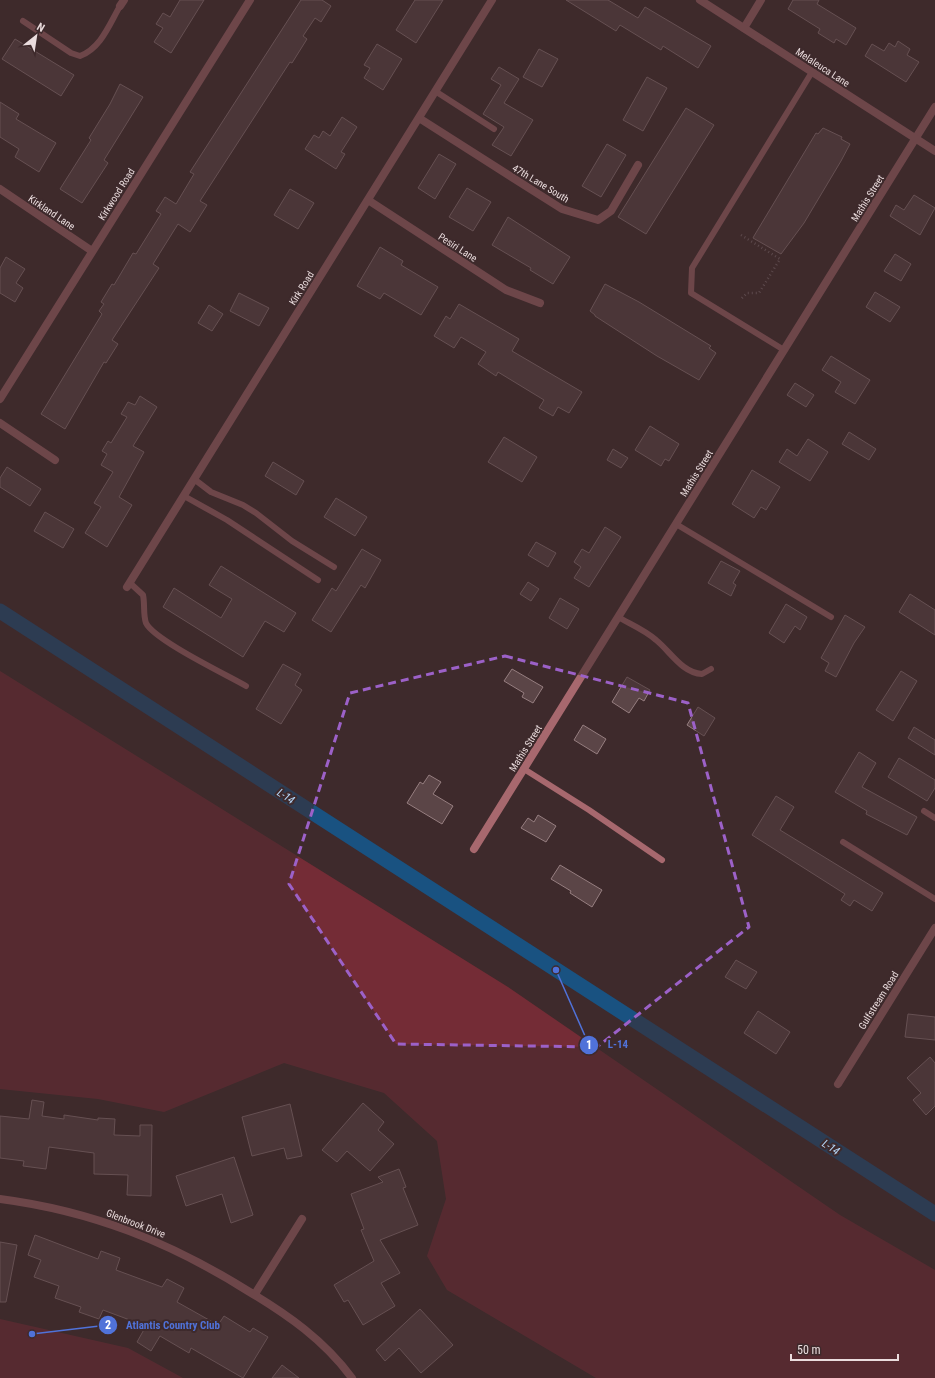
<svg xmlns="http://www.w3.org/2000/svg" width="935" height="1378" font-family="'Roboto Condensed',sans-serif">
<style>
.green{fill:#742c36}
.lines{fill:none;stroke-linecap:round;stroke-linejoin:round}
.canal{stroke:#195281;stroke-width:15}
.building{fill:#5b4547;stroke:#967e80}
.path{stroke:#816f71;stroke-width:2.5;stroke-dasharray:1 3;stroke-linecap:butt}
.service{stroke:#a7686e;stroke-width:6}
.minor{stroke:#a7686e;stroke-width:8}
.tertiary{stroke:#a7686e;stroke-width:8}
.marked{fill:none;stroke:#9c61c8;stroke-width:3;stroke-dasharray:8 5;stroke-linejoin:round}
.labels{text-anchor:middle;stroke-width:4;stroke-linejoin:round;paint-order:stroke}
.street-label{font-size:10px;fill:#eadcdd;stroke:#3e2a2c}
.water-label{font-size:11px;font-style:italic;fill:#b7dafc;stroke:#3e2a2c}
.leader{fill:none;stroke:#5072d9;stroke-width:1.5}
.callout-dot{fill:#5072d9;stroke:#3e2a2c;stroke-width:1.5}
.mark-label{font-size:12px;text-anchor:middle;font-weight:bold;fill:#fff}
.callout-label{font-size:11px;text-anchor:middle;font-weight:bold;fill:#5072d9;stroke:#3e2a2c;stroke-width:4;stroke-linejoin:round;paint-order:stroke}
</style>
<rect width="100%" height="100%" fill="#3e2a2c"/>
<!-- green -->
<path class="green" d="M 0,671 L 508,987 L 840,1215 L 935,1270 L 935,1378 L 596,1378 L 447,1290 L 427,1256 L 446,1199 L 437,1141 L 384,1093 L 284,1063 L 164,1112 L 98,1099 L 0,1089 Z
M 0,1319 L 128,1348 L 183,1378 L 0,1378 Z"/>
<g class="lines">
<!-- canal -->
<path class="canal" d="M 0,611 L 935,1214"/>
</g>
<!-- building -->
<path class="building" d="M 180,0 L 204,0 L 171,53 L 154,42 L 163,28 L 156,24 L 163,13 L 170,17 Z
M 301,0 L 322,0 L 331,6 L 321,22 L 315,18 L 303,36 L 307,39 L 292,63 L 290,62 L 200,201 L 207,205 L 190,232 L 178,224 L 153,264 L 159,268 L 112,340 L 118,344 L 106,363 L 104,362 L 65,429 L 41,414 L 102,314 L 99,311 L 104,304 L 101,302 L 112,284 L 114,285 L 133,253 L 136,254 L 161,214 L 156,211 L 165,197 L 176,204 L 194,174 L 190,172 Z
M 415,0 L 443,0 L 416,43 L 396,30 Z
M 566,0 L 608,0 L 638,18 L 645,7 L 711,46 L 698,68 L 663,46 L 661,50 L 620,25 L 616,31 Z
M 793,0 L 819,0 L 817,4 L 856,28 L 846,45 L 836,39 L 834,43 L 818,33 L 820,29 L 788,9 Z
M 15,39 L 74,75 L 61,96 L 2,59 Z
M 898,41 L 910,49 L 907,55 L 919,62 L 906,82 L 865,56 L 872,44 L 884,51 L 889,43 L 895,47 Z
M 377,44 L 402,59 L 383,90 L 364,78 L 370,68 L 364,65 Z
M 539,49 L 558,59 L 542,87 L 523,77 Z
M 499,67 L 519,79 L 504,103 L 533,120 L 511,156 L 492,145 L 504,127 L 483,114 L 501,85 L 491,79 Z
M 647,77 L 667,88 L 643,131 L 623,120 Z
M 120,84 L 143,97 L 104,160 L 108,163 L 82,203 L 60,189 L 91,140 L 89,138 L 110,104 Z
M 0,102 L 19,114 L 16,119 L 56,143 L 39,172 L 15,157 L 19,149 L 0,137 Z
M 686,108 L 714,125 L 646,234 L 618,217 Z
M 342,117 L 357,127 L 341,152 L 345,154 L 336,169 L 305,149 L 314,135 L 319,138 L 323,131 L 330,136 Z
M 823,128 L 842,137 L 841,139 L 850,144 L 841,161 L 804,223 L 781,254 L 753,238 L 754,236 L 816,133 L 818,134 Z
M 607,144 L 626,155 L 601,197 L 582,186 Z
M 439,154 L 456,164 L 435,199 L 418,188 Z
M 467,188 L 491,202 L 473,231 L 449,217 Z
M 290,189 L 314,203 L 298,229 L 274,215 Z
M 914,195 L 935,208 L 920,235 L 890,216 L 896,205 L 904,210 Z
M 508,217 L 570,257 L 553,284 L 530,270 L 531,268 L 492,245 Z
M 380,247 L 403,261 L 401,265 L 438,287 L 421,315 L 384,293 L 380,299 L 357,286 Z
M 895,254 L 911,264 L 901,281 L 884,271 Z
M 6,257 L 25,269 L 16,283 L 23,288 L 15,302 L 0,293 L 0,268 Z
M 605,284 L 639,302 L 711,346 L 709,348 L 716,353 L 699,380 L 657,356 L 595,316 L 595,315 L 590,311 Z
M 875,292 L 900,307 L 890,322 L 866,307 Z
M 239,293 L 269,308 L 259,326 L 230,311 Z
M 459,304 L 519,339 L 512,351 L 582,392 L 569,413 L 558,407 L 553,416 L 539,408 L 544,400 L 498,372 L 496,376 L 478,364 L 486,352 L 461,337 L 454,348 L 434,336 L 446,316 L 450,319 Z
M 209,305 L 223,314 L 212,331 L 198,323 Z
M 831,356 L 870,380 L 855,404 L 835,392 L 841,382 L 822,370 Z
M 795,383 L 814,395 L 806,407 L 787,395 Z
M 140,396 L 157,407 L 133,446 L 144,452 L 119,497 L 132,505 L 107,547 L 85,533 L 101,507 L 94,503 L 113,472 L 101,465 L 107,454 L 102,451 L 108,441 L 111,443 L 127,417 L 121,414 L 128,402 L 135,405 Z
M 650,426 L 679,444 L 669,461 L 665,459 L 661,466 L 635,450 Z
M 849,432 L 876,449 L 869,460 L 842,444 Z
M 504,437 L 537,457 L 522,482 L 488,462 Z
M 808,439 L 828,452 L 810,481 L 779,462 L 787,449 L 797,456 Z
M 613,449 L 628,458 L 621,468 L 607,460 Z
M 273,462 L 304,481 L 296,495 L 265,476 Z
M 7,467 L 41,489 L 30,506 L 0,487 L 0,478 Z
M 752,470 L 780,487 L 766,510 L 761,507 L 754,518 L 732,504 Z
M 336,498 L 367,517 L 355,536 L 324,517 Z
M 45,512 L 74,529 L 63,548 L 34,531 Z
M 605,527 L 621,537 L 589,587 L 574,578 L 581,567 L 574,562 L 582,549 L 589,553 Z
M 536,542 L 556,553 L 548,567 L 528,555 Z
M 362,549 L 381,560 L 365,588 L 361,585 L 331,632 L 312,620 L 332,588 L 336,591 Z
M 721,561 L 740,571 L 733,583 L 736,585 L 731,596 L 708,583 Z
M 221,566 L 296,613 L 284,632 L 265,621 L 243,657 L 163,607 L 174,588 L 221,618 L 232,599 L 209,585 Z
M 528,582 L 539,589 L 531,601 L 520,594 Z
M 910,594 L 935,610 L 935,635 L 899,612 Z
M 560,598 L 579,609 L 567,629 L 549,618 Z
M 786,604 L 807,617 L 800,630 L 795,626 L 784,643 L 769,633 Z
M 845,615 L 865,627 L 854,643 L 836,677 L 825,671 L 829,663 L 821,658 Z
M 283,664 L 301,674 L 295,685 L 302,690 L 281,724 L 256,709 Z
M 512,669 L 543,687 L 533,703 L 522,697 L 524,693 L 504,681 Z
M 901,671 L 917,681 L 893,721 L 876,710 Z
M 627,677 L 650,690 L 644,701 L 639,698 L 629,713 L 612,702 Z
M 698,707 L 715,718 L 704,736 L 687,725 Z
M 583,725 L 606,739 L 597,754 L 574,740 Z
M 914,727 L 935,740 L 935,755 L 908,738 Z
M 859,752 L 876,763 L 862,787 L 917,817 L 907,835 L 866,814 L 867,811 L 835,792 Z
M 899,758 L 935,780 L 935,788 L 927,801 L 888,777 Z
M 429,775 L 441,782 L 433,794 L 453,806 L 442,824 L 407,803 L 420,782 L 423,784 Z
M 776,796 L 794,807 L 780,830 L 883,893 L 872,911 L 854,900 L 850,906 L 841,900 L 845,894 L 752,835 Z
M 538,815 L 556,826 L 546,842 L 521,828 L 528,818 L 534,822 Z
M 560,865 L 602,890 L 592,907 L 570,893 L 571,891 L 551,879 Z
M 736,960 L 757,972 L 746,989 L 725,977 Z
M 758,1011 L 790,1032 L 776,1054 L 744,1033 Z
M 908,1014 L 935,1017 L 935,1040 L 905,1037 Z
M 930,1057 L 935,1063 L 935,1106 L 926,1115 L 913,1100 L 921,1093 L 907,1078 Z
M 32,1100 L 44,1102 L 42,1116 L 64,1119 L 64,1115 L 98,1120 L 98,1118 L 115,1119 L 114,1135 L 140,1136 L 140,1125 L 152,1125 L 151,1196 L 127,1195 L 128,1175 L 94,1174 L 94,1153 L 49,1147 L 46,1169 L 23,1166 L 24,1161 L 0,1158 L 0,1116 L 29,1119 Z
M 363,1103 L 384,1122 L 378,1130 L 394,1144 L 370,1171 L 347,1151 L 337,1162 L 322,1150 Z
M 290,1104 L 302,1156 L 287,1159 L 284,1148 L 252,1156 L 242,1117 Z
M 234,1157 L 253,1215 L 231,1223 L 222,1194 L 186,1206 L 176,1176 Z
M 399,1169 L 406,1187 L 403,1188 L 418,1225 L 380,1240 L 400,1273 L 381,1283 L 395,1306 L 363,1325 L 348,1300 L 344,1302 L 334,1285 L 374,1261 L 361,1230 L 364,1229 L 351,1194 L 383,1182 L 378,1177 Z
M 35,1235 L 98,1259 L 101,1251 L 120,1258 L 116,1270 L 162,1287 L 167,1279 L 184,1288 L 177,1302 L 218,1325 L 224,1316 L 250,1332 L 253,1328 L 268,1337 L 243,1378 L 191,1348 L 189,1353 L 160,1336 L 151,1351 L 137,1342 L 146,1326 L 103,1310 L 99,1319 L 79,1312 L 81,1307 L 55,1298 L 59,1286 L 34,1277 L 41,1260 L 28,1255 Z
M 0,1242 L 17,1245 L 6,1302 L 0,1302 Z
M 420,1309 L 453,1345 L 421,1373 L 399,1348 L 385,1361 L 376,1350 Z
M 282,1365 L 299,1378 L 272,1378 Z"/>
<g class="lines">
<!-- path -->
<path class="path" d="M 741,235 L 780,259 L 759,293 L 747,293 L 741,299"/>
<!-- service -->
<path class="service" d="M 23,21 L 71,53 L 80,56 C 101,48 109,25 120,6
M 435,91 L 494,129
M 784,350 L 691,293 L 692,268 L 812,72
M 194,479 L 211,492 L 243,505 L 256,513 L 292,541 L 334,567
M 184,496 L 227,520 L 318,580
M 676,524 L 831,617
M 130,583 L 143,595 C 145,604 143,615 146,623 C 154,640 227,675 246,686
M 618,617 C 630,624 645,630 656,640 C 670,651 682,673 702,674 L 711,669
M 524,769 L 589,810 L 662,860
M 924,811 L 935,818
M 843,842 L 935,899"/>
<!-- minor -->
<path class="minor" d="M 120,6 L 124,0
M 744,28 L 761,0
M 419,118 L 562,209 L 598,220 L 611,211 L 638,165
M 0,189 L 92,251
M 368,200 L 506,290 L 540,303
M 0,399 L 250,0
M 0,423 L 55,460
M 127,587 L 492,0
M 474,849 L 935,107
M 838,1084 L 935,928
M 0,1199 C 92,1211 170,1242 248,1291 C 288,1315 324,1340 352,1378
M 255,1294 L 302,1219"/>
<!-- tertiary -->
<path class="tertiary" d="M 700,0 L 935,151"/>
</g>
<!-- marked area -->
<path d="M0 0H935V1378H0ZM 505,656 L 688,703 L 749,927 L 597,1047 L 396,1044 L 289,884 L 350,693 Z" fill="#3e2a2c" fill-opacity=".55" fill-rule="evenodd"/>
<path class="marked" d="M 505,656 L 688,703 L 749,927 L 597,1047 L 396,1044 L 289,884 L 350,693 Z"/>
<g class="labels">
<!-- street labels -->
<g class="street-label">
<text transform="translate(823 67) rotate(33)" y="4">Melaleuca Lane</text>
<text transform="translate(541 183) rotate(31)" y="4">47th Lane South</text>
<text transform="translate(116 194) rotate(-58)" y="4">Kirkwood Road</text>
<text transform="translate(867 198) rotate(-58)" y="4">Mathis Street</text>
<text transform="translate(52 212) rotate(34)" y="4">Kirkland Lane</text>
<text transform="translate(458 247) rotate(33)" y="4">Pesiri Lane</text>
<text transform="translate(301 288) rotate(-58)" y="4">Kirk Road</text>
<text transform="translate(696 473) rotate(-58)" y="4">Mathis Street</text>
<text transform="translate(525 748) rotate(-58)" y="4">Mathis Street</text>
<text transform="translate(878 1000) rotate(-58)" y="4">Gulfstream Road</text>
<text transform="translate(136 1223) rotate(21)" y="4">Glenbrook Drive</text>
</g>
<!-- water labels -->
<g class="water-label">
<text transform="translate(286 796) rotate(33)" y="4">L-14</text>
<text transform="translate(831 1147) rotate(33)" y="4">L-14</text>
</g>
</g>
<!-- callouts -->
<path class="leader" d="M556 970L589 1045M32 1334L108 1325"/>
<g class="callout-dot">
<circle cx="556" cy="970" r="4"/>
<circle cx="32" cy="1334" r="4"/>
<circle cx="589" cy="1045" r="10"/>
<circle cx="108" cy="1325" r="10"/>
</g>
<g class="mark-label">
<text x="589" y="1049">1</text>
<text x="108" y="1329">2</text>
</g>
<g class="callout-label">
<text x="618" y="1048">L-14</text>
<text x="173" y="1329">Atlantis Country Club</text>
</g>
<!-- north arrow -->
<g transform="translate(36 36) rotate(30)" stroke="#3e2a2c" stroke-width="3" paint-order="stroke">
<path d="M0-3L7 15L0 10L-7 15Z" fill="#eadcdd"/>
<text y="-6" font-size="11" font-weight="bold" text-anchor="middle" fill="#eadcdd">N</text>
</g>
<!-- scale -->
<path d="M791 1354v6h107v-6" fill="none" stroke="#eadcdd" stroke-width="2"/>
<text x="797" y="1354" font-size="12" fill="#eadcdd" stroke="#3e2a2c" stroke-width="3" paint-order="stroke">50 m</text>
</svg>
